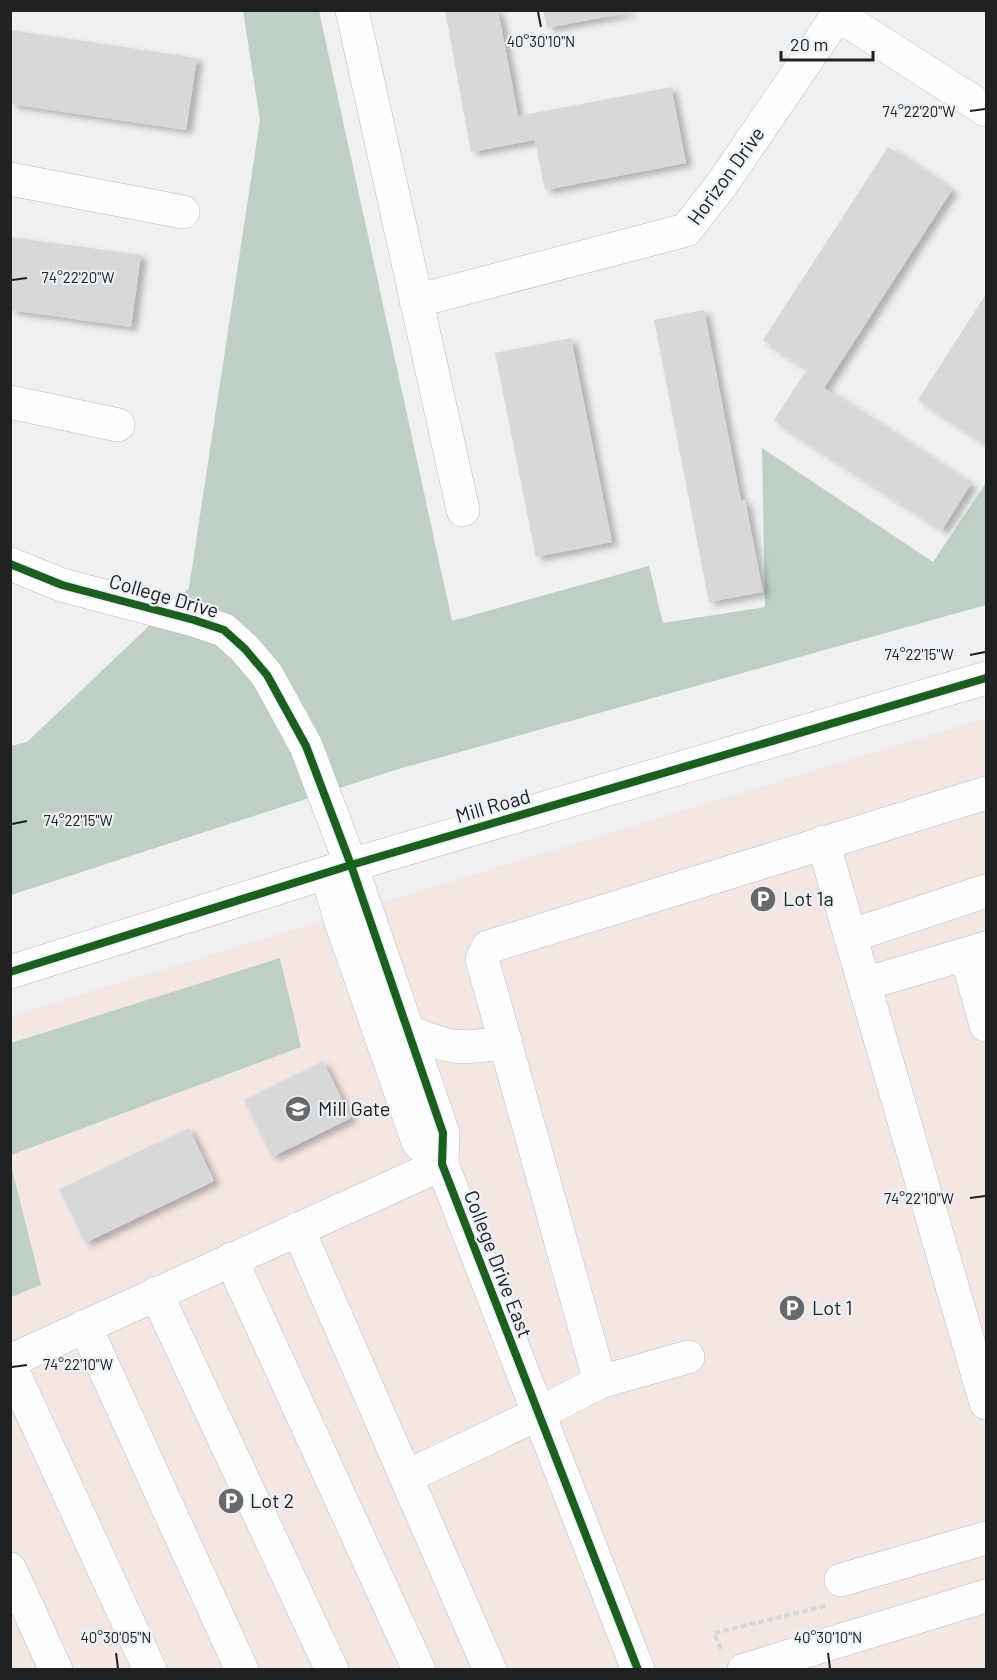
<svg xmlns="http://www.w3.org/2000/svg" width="997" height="1680" font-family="Barlow,sans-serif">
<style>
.education{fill:#f4e7e3}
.forest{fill:#becfc3}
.building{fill:#d6d8d9;filter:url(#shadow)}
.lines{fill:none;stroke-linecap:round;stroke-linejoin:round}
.minor-casing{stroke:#bbbdbe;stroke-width:34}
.path{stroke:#d7d7d8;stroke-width:4;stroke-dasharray:6 3;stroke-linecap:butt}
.minor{stroke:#fcfdfd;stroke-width:33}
.cycleway-casing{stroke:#ecf0f4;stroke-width:11}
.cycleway{stroke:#1b5e20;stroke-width:8}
.ticks{fill:none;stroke:#202123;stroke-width:2}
.labels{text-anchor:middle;stroke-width:4.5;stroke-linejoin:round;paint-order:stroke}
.street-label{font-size:20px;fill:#202123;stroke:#ecf0f4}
.poi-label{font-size:20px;fill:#202123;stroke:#ecf0f4;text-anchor:start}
.ticks-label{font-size:15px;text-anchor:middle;fill:#202123;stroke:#ecf0f4;stroke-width:4.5;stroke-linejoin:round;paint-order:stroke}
</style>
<defs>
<filter id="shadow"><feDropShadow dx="6" dy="4" stdDeviation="3" flood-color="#0004"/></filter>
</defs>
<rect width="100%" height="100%" fill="#eef0f2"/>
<!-- education -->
<path class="education" d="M 986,718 L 986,1669 L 11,1670 L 11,1016 Z"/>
<!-- forest -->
<path class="forest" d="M 243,11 L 319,11 L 452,621 L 649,566 L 663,623 L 765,607 L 762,448 L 933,562 L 986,483 L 986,605 L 395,770 L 11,895 L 11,746 L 27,742 L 189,588 L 260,120 Z
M 280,958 L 301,1047 L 11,1155 L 11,1043 Z
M 10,1162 L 41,1285 L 11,1297 L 10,1297 Z"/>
<!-- building -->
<path class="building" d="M 445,10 L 498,10 L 518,116 L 671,87 L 686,163 L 545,190 L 535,140 L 471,152 Z
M 543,10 L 631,10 L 631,12 L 547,28 Z
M 10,30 L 197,58 L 186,130 L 10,104 Z
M 888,147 L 952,190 L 824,388 L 971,484 L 942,530 L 774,420 L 807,369 L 763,340 Z
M 10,237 L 141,255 L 131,327 L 10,310 Z
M 986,294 L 986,438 L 984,442 L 918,400 Z
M 704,310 L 741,501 L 745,500 L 763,592 L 709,602 L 654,320 Z
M 571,338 L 612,542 L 536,557 L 495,353 Z
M 323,1061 L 351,1118 L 272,1157 L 244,1100 Z
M 189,1128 L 214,1181 L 85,1243 L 59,1189 Z"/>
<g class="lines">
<defs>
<path id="minor" d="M 352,10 L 463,510
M 838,15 L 986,110
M 10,179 L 183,212
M 416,301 L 686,230 L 722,184 L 841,10
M 10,402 L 118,425
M 10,564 L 62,585 L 194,620 L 224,630 L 245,649 L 267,675 L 306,746 L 351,865 L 443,1133 L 442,1164 L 638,1670
M 823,842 L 986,1403
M 327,873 L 340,919 L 418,1142 L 442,1164
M 850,936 L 986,891
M 966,954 L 986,1025
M 10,972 L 351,865 L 986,678
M 864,984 L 986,948
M 408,1031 C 450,1049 461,1050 506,1042
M 298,1229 L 490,1670
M 231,1259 L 419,1670
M 156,1293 L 332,1670
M 85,1326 L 242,1670
M 10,1361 L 442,1164
M 10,1365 L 150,1670
M 600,1382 L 482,959 L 488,947 C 654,897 820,843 986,793
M 406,1477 L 538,1414 L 600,1382 L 688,1357
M 10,1569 L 56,1670
M 841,1580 L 986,1538
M 744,1670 L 986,1596"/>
</defs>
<!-- minor casing -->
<use href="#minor" class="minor-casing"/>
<!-- path -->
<path class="path" d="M 721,1649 L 714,1633 L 825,1606"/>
<!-- minor -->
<use href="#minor" class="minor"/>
<defs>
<path id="cycleway" d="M 10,564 L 62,585 L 194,620 L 224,630 L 245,649 L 267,675 L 306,746 L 351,865 L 443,1133 L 442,1164 L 638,1670
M 10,972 L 351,865 L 986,678"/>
</defs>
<!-- cycleway casing -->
<use href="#cycleway" class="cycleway-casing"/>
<!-- cycleway -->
<use href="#cycleway" class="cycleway"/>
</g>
<!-- ticks -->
<path class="ticks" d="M 538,12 L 541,27M 970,111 L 985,109M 12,280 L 27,278M 970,655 L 985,652M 12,824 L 27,821M 970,1198 L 985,1196M 12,1367 L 27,1365M 116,1653 L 118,1668M 828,1653 L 830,1668"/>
<!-- icons -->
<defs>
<symbol id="parking-disc" viewBox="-11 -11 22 22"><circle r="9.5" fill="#68696b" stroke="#ecf0f4"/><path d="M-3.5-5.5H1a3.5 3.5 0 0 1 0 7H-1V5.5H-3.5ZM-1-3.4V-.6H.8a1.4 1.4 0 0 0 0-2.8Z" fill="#fff"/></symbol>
<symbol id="university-disc" viewBox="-11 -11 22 22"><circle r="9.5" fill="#68696b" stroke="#ecf0f4"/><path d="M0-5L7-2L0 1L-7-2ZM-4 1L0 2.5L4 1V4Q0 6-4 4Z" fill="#fff"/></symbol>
</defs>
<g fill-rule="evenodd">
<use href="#parking-disc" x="748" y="884" width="30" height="30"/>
<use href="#university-disc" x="283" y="1094" width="30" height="30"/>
<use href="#parking-disc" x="777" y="1293" width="30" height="30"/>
<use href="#parking-disc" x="216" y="1486" width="30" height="30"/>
</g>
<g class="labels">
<!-- street labels -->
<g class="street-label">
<text transform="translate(726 176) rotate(-54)" y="7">Horizon Drive</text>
<text transform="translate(164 596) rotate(16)" y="7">College Drive</text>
<text transform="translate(493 806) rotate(-16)" y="7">Mill Road</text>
<text transform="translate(498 1264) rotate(69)" y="7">College Drive East</text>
</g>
<!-- poi labels -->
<g class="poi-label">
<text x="783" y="906">Lot 1a</text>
<text x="318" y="1116">Mill Gate</text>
<text x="812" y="1315">Lot 1</text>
<text x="250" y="1508">Lot 2</text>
</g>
</g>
<g class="ticks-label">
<text x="541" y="47">40°30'10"N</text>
<text x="919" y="117">74°22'20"W</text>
<text x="78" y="283">74°22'20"W</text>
<text x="919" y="660">74°22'15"W</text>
<text x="78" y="826">74°22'15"W</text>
<text x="919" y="1204">74°22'10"W</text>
<text x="78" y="1370">74°22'10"W</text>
<text x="116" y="1643">40°30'05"N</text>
<text x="828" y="1643">40°30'10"N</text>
</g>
<!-- border -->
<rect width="997" height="1680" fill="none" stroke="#202123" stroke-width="24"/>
<!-- scale -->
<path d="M781 51v9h92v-9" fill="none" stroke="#202123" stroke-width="3"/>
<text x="790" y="51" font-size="18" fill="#202123" stroke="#ecf0f4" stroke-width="4.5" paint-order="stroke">20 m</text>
</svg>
